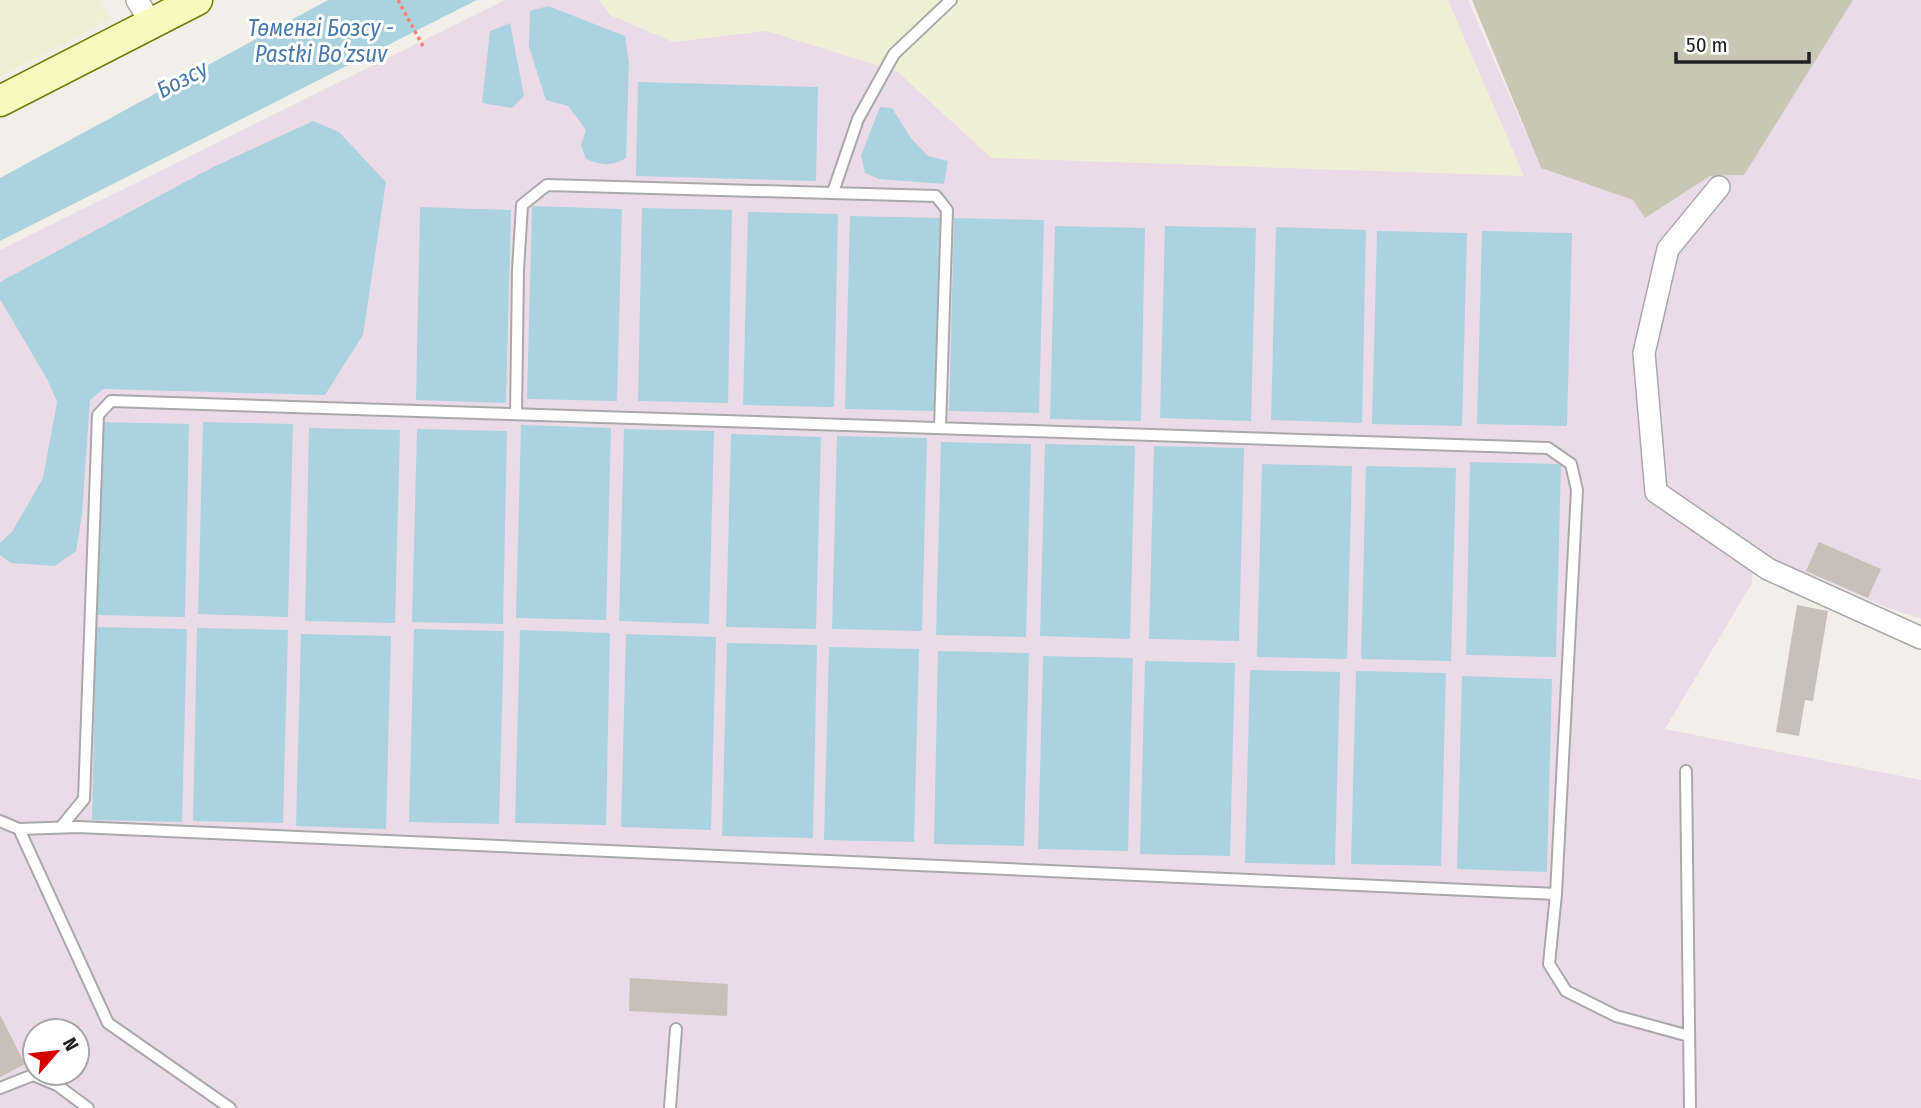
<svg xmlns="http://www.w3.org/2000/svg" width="1921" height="1108" font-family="'Fira Sans Condensed',sans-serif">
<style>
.industrial{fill:#ebdbe8;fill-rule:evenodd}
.construction{fill:#c7c7b4}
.farmland{fill:#eef0d5}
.water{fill:#aad3df}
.building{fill:#c7bfb8}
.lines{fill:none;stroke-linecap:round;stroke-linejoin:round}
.service-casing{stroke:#a9a9a9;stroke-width:14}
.minor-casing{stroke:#a9a9a9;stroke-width:24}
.secondary-casing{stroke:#707d05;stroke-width:33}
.path{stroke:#fa8072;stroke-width:3.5;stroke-dasharray:3.5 3.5;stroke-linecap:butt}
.service{stroke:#fff;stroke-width:10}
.minor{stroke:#fff;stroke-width:21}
.secondary{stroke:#f7fabf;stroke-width:30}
.labels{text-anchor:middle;stroke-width:6;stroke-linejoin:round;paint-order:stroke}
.water-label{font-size:23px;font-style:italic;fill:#4a7aab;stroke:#fff}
</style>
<rect width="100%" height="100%" fill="#f2efe9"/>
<!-- industrial -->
<path class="industrial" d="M 505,0 L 1468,0 L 1541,168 L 1633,200 L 1645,218 L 1710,176 L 1744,175 L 1847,0 L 1921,0 L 1921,619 L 1883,606 L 1770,557 L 1760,576 L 1753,570 L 1752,583 L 1665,729 L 1921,780 L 1921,1108 L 0,1108 L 0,250 ZM 35,1031 L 77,1031 L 77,1073 L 35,1073 Z"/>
<!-- construction -->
<path class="construction" d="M 1472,0 L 1853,0 L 1744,175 L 1710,176 L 1645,218 L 1633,200 L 1541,168 Z"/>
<!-- farmland -->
<path class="farmland" d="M 0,0 L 100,0 L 111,19 L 0,77 Z
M 599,0 L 1448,0 L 1524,176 L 991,158 L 898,72 L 767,31 L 673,42 L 610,15 Z"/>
<!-- water -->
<path class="water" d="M 328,0 L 477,0 L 0,241 L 0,178 Z
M 548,6 L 625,36 L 629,63 L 626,158 C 611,167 601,165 586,159 L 581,145 L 586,130 L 568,106 L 546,100 L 529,47 L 530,11 Z
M 510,23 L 524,96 L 512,108 L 482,103 L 490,31 Z
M 638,82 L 818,87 L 816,181 L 636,176 Z
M 880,107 L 892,108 L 911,138 L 928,156 L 948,161 L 944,184 L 879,179 L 865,173 L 861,155 Z
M 313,121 L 339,132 L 386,182 L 363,335 L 325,395 L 103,389 L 90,400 L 82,514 L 76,551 L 55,566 L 11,563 L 0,555 L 0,543 L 12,532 L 43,478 L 57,402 L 47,379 L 0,299 L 0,282 L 211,168 Z
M 532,206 L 622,209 L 617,401 L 527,399 Z
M 420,207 L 511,210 L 506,403 L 416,400 Z
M 642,208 L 732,210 L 728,403 L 638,401 Z
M 748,212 L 838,214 L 834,407 L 743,405 Z
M 850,216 L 940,218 L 935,411 L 845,409 Z
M 954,218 L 1044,220 L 1039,413 L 949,411 Z
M 1055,226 L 1145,228 L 1141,421 L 1050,419 Z
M 1165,226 L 1256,228 L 1251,421 L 1160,418 Z
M 1276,227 L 1366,230 L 1362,423 L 1271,420 Z
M 1377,231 L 1467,233 L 1462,426 L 1372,424 Z
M 1482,231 L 1572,233 L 1567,426 L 1477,424 Z
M 99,422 L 189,424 L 185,617 L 94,615 Z
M 203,422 L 293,424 L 288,617 L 198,614 Z
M 521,425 L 611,428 L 606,620 L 516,618 Z
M 309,428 L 400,430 L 395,623 L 305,621 Z
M 417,429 L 507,431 L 503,624 L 412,622 Z
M 624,429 L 714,431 L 709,624 L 619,621 Z
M 731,434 L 821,437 L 816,629 L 726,627 Z
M 837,436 L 927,438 L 922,631 L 832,629 Z
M 941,442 L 1031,444 L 1026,637 L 936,635 Z
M 1045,444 L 1135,446 L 1130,639 L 1040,636 Z
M 1154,446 L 1244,448 L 1239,641 L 1149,639 Z
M 1470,462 L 1561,464 L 1556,657 L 1466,655 Z
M 1262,464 L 1352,466 L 1347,659 L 1257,657 Z
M 1366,466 L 1456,468 L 1451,661 L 1361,659 Z
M 96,627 L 187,629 L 182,822 L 92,820 Z
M 197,628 L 288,630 L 283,823 L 193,821 Z
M 414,629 L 504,631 L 499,824 L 409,822 Z
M 520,630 L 610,633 L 606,825 L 515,823 Z
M 301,634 L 391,636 L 386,829 L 296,826 Z
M 626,634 L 716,637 L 711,830 L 621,827 Z
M 727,643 L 817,645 L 813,838 L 722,836 Z
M 829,647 L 919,649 L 914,842 L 824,840 Z
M 938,651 L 1029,653 L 1024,846 L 934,844 Z
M 1043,656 L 1133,658 L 1128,851 L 1038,849 Z
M 1145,661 L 1235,663 L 1230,856 L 1140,854 Z
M 1250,670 L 1340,672 L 1335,865 L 1245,863 Z
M 1356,671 L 1446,673 L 1441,866 L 1351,864 Z
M 1462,676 L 1552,679 L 1547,872 L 1457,869 Z"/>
<!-- building -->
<path class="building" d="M 1819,542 L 1881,569 L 1868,598 L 1806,571 Z
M 1797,605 L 1828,611 L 1813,701 L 1805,700 L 1799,736 L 1776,732 Z
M 630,978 L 728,984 L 727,1016 L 629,1011 Z
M 0,1015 L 25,1064 L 0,1077 Z"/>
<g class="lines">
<defs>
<path id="service" d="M 833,192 L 858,119 L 894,54 L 951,0
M 516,414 L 518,270 L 522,205 L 547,185 L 936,196 L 947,210 L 940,428
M 1686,771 L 1690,1108
M 0,821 L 19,829 L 108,1023 L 230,1108
M 61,827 L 84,799 L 98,415 L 111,401 L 1548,448 L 1571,464 L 1577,490 L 1556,894 L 1549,964 L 1566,991 L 1616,1016 L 1689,1036
M 19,829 L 78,827 L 1556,894
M 0,1088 L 33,1075 L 57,1085 L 88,1108
M 670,1108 L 676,1029"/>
<path id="minor" d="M 137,0 L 151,23
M 1719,187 L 1668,249 L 1644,353 L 1656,492 L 1768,569 L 1921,638"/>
<path id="secondary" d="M 0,101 L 197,0"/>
</defs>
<!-- service casing -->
<use href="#service" class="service-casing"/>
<!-- minor casing -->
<use href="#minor" class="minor-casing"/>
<!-- secondary casing -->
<use href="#secondary" class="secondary-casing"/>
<!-- path -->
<path class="path" d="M 398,0 L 424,48"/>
<!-- service -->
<use href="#service" class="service"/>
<!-- minor -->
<use href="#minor" class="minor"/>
<!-- secondary -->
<use href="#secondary" class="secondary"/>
</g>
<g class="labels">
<!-- water labels -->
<g class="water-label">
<text x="321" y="36">Төменгі Бозсу -<tspan x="321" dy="26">Pastki Boʻzsuv</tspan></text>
<text transform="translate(182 79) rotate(-28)" y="8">Бозсу</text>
</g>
</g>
<!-- north arrow -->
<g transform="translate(56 1052) rotate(62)"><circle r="33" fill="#ffffff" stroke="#a7a7a7" stroke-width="2"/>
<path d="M0-5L12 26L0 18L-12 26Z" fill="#d40000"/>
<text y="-10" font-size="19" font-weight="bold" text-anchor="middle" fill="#222222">N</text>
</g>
<!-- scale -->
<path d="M1676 52v10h133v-10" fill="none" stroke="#222222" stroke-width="3.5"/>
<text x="1686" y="52" font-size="21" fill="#222222" stroke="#ffffff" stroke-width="5" paint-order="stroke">50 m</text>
</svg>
